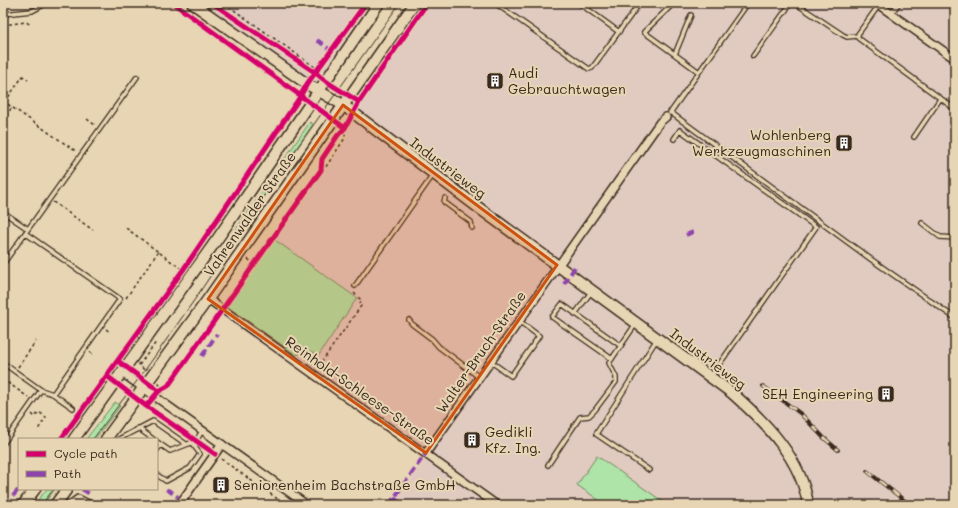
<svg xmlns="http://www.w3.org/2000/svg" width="958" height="508" font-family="Mali,sans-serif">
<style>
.built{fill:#e1cac0}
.green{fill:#aee4a7;stroke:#748762}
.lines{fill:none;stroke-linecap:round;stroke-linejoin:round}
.lane-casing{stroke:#3b2a1e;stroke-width:6}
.street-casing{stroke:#3b2a1e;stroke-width:10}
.secondary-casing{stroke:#3b2a1e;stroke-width:13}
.path{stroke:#3b2a1e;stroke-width:1.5;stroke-dasharray:3 3;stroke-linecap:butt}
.lane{stroke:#e7d5b3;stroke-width:3.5}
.street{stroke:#e7d5b3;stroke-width:7}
.secondary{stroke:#e7d5b3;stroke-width:10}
.tram{stroke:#3b2a1e;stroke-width:1}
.rail-casing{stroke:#3b2a1e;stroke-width:4}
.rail{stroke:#e7d5b3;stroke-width:2.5;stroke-dasharray:8;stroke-linecap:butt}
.quiet{stroke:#8e44ad;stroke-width:4;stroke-dasharray:8 4;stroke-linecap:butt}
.cycleway-casing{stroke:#e7d5b3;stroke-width:8}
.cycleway{stroke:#d6006c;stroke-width:5}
.marked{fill:#ce520f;fill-opacity:0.2;stroke:#ce520f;stroke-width:3;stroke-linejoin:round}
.labels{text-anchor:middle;stroke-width:4;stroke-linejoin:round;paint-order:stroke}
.poi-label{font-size:14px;fill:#3b2a1e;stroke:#e7d5b3;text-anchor:start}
.street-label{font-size:14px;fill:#3b2a1e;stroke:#e7d5b3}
</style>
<rect width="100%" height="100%" fill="#e7d5b3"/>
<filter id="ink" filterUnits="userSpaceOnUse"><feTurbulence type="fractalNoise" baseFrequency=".025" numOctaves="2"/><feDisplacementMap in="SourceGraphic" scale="8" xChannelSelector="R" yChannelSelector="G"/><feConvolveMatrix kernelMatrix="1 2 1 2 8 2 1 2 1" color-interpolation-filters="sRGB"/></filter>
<g filter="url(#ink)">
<!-- built -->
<path class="built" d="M 192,3 L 379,3 L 319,91 Z
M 429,3 L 955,3 L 955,505 L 393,505 L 426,458 L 221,316 L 348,136 L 345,128 L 359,102 Z"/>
<!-- green -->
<path class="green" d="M 310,122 L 313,124 L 229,246 L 226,244 Z
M 275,240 L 357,298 L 319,355 L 308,351 L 296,355 L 228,307 Z
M 115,402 L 120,406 L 95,439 L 86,439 Z
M 597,456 L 668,505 L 606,505 L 577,485 Z
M 47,489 L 55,489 L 43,505 L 34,505 Z"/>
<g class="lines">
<defs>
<path id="lane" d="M 495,3 L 589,69 L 592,68 L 640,3
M 579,3 L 619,32
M 674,3 L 644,32 L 699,72
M 795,3 L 843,35 L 847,37 L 857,36
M 879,5 L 858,34 L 858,38 L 955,109
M 3,14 L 32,11 L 47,3
M 891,14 L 899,3
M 675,54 L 691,15
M 753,56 L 791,3
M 670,112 L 872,260 L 955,318
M 670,113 L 748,3
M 914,137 L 940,99
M 674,139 L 680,130 L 816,227 L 711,376
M 445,198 L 444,202 L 471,222 L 472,228
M 3,212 L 28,229
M 922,223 L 940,237 L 955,238
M 25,233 L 120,299 L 53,394
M 3,264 L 137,77
M 355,286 L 433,175
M 575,314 L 591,292
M 409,320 L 412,324 L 432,339 L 439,347 L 479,377
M 612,359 L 552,317 L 562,304 L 621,346
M 490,361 L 511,376 L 539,336 L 519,321
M 3,363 L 41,390 L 53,394 L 73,408
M 138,428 L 153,439
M 119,439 L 153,421 L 186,444
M 157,442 L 170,451 L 196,441 L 202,431
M 3,444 L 41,390
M 157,450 L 161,445
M 548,465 L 580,417 L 589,416 L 595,410 L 616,382 L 616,377 L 609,363 L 635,325
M 649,470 L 596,434 L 657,339
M 157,475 L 166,481 L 190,468 L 200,454 L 191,442"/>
<path id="street" d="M 876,3 L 955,59
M 208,299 L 497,505
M 122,373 L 307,505
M 426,453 L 660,122 L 666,117
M 70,505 L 78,499 L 90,505
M 179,505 L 222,444"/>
<path id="secondary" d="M 192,3 L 307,84 L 343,105 L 479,208 L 732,393 C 765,422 802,459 808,505
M 74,439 L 218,238 L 379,3
M 106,439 L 208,299 L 415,3
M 23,505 L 35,489
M 55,505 L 67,489"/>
</defs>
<!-- lane casing -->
<use href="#lane" class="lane-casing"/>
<!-- street casing -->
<use href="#street" class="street-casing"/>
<!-- secondary casing -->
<use href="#secondary" class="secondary-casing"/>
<!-- path -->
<path class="path" d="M 224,3 L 319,70
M 3,25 L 26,22 L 31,25
M 3,101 L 77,152
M 5,102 L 23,76 L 28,80
M 87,119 L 95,125
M 3,121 L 12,107
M 321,170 L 325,168 L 345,138 L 345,128
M 53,202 L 93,230
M 126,228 L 183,270
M 225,243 L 233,249
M 248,259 L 254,264
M 126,298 L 158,252
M 106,329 L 110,332
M 90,352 L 94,355
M 138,363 L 145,371
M 139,365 L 157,341
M 18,367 L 36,341
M 318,367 L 361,306 L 359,304 L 362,301 L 354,293 L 354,290
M 3,379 L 29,398
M 158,383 L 165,390
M 163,393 L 168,386
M 151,409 L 155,404
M 32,414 L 35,417 L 39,412 L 46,417 L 37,431
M 221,459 L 286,505"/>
<!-- lane -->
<use href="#lane" class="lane"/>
<!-- street -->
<use href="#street" class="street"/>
<!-- secondary -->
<use href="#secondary" class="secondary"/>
<!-- tram -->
<path class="tram" d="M 93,439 L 143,373 L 195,299 L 273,182 L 400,3
M 41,505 L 54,489"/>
<defs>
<path id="rail" d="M 763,386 L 801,414 L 823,437 L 838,450
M 867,471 L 910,505"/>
</defs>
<!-- rail casing -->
<use href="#rail" class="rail-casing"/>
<!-- rail -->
<use href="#rail" class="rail"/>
<!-- quiet -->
<path class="quiet" d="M 317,40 L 332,51
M 686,235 L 693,232
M 564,284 L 575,267
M 202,356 L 217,334
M 82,489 L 91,495
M 167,492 L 168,490 L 178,497
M 394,498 L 403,505
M 5,505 L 19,489
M 148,505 L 151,503
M 389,505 L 426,453"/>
<defs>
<path id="cycleway" d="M 173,3 L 345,128
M 212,3 L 316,73 C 328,85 345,92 359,102
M 118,361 L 159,391
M 107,376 L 146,406 L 215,454
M 146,406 L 159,391 L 168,386 L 321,170 L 322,159 L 338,135 L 345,128 L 359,102 L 427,3
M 61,439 L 183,270 L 298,100 L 307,84 L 366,3"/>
</defs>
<!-- cycleway casing -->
<use href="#cycleway" class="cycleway-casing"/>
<!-- cycleway -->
<use href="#cycleway" class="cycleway"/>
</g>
</g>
<!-- marked area -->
<path class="marked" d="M 343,105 L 557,265 L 426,453 L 208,299 Z"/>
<!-- icons -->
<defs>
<symbol id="building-square" viewBox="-11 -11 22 22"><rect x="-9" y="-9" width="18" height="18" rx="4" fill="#3b2a1e" stroke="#e7d5b3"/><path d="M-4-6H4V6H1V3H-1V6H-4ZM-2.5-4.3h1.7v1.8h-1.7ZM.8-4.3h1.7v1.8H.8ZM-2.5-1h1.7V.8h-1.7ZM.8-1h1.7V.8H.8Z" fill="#fff"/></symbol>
</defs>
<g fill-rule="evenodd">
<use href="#building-square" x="485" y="71" width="20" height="20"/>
<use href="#building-square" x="834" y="133" width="20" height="20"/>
<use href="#building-square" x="876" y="384" width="20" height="20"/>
<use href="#building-square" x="462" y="430" width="20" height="20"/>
<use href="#building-square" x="211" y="475" width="20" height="20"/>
</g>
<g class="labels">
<!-- poi labels -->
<g class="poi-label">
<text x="508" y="78">Audi<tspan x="508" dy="16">Gebrauchtwagen</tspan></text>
<text x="831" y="140" text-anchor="end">Wohlenberg<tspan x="831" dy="16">Werkzeugmaschinen</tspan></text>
<text x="873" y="399" text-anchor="end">SEH Engineering</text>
<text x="485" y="437">Gedikli<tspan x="485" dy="16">Kfz. Ing.</tspan></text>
<text x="234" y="490">Seniorenheim Bachstraße GmbH</text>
</g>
<!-- street labels -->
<g class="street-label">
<text transform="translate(448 168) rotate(37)" y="5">Industrieweg</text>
<text transform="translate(250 214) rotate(-55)" y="5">Vahrenwalder Straße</text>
<text transform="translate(481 352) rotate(-55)" y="5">Walter-Bruch-Straße</text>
<text transform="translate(708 359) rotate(37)" y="5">Industrieweg</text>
<text transform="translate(360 391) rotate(35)" y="5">Reinhold-Schleese-Straße</text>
</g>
</g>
<!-- margin -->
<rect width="958" height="508" fill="none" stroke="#e7d5b3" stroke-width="16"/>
<rect x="8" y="8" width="942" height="492" fill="none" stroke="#3b2a1e" stroke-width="1.5" filter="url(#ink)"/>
<!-- legend -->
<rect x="18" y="438" width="140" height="52" fill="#e7d5b3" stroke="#a29177"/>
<rect x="26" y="451" width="20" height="6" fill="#d6006c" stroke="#a29177"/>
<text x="54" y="458" font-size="12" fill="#3b2a1e">Cycle path</text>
<rect x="26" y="471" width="20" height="6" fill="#8e44ad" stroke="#a29177"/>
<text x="54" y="478" font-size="12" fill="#3b2a1e">Path</text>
</svg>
